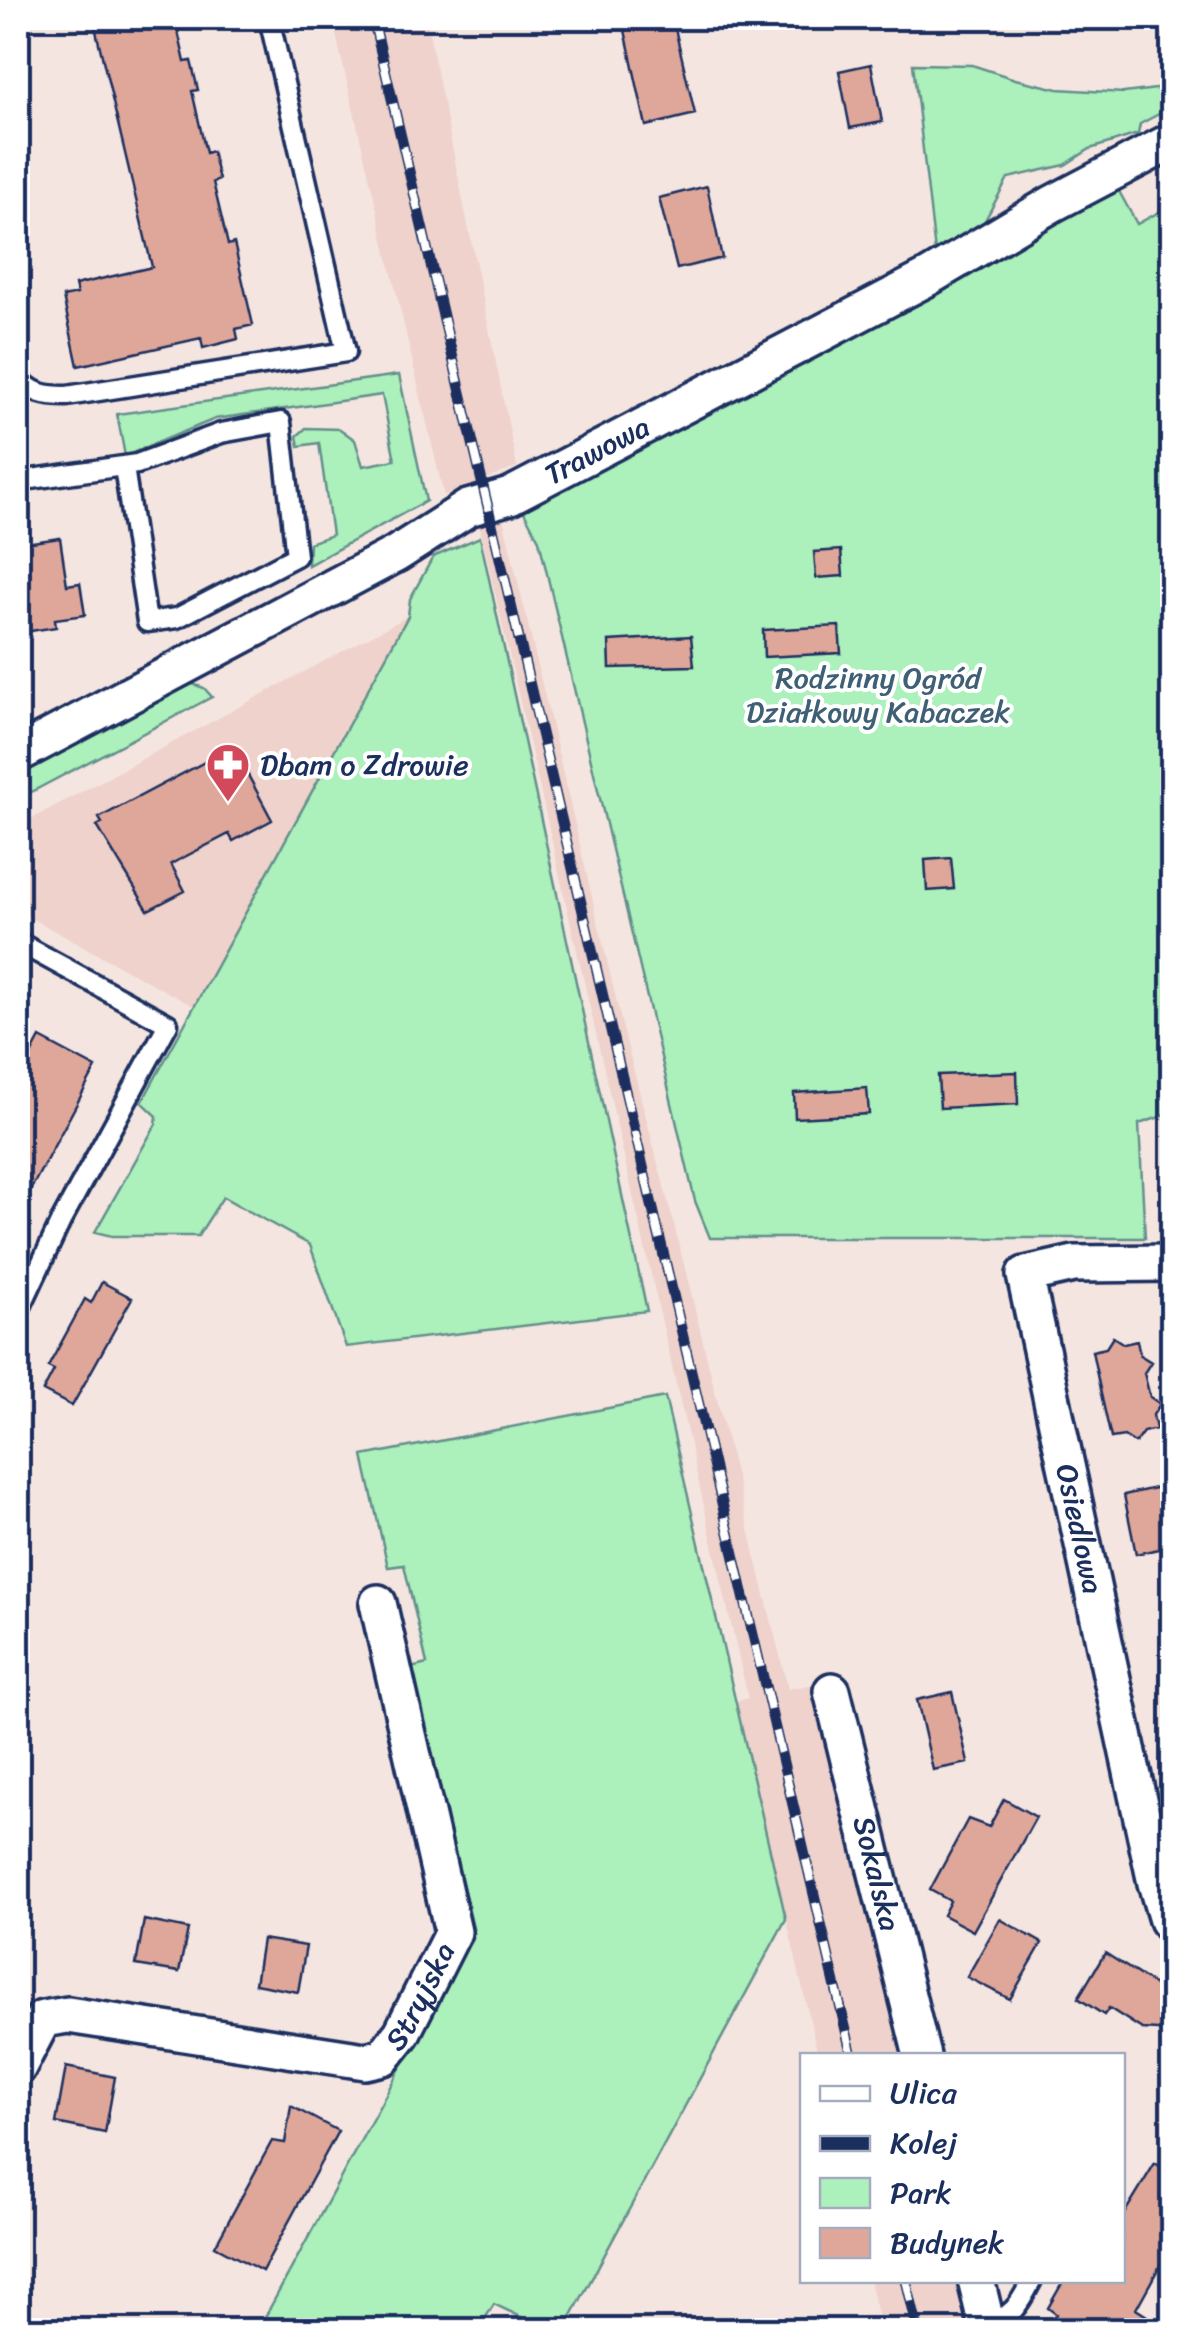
<svg xmlns="http://www.w3.org/2000/svg" width="1190" height="2348" font-family="Sriracha,sans-serif">
<style>
.built{fill:#eed2cb}
.green{fill:#acf0bb;stroke:#64908c;stroke-width:2.5}
.building{fill:#dfa799;stroke:#1b2f5e;stroke-width:2.5}
.lines{fill:none;stroke-linecap:round;stroke-linejoin:round}
.lane-casing{stroke:#1b2f5e;stroke-width:25}
.street-casing{stroke:#1b2f5e;stroke-width:42}
.lane{stroke:#fff;stroke-width:18}
.street{stroke:#fff;stroke-width:35}
.rail-casing{stroke:#1b2f5e;stroke-width:11}
.rail{stroke:#fff;stroke-width:8;stroke-dasharray:22;stroke-linecap:butt}
.labels{text-anchor:middle;stroke-width:8;stroke-linejoin:round;paint-order:stroke}
.street-label{font-size:30px;fill:#1b2f5e;stroke:#fff}
.park-label{font-size:30px;fill:#3f5f75;stroke:#fff}
.poi-label{font-size:30px;fill:#1b2f5e;stroke:#fff;text-anchor:start}
</style>
<rect width="100%" height="100%" fill="#f5e5e0"/>
<filter id="ink" filterUnits="userSpaceOnUse"><feTurbulence type="fractalNoise" baseFrequency=".01" numOctaves="2"/><feDisplacementMap in="SourceGraphic" scale="20" xChannelSelector="R" yChannelSelector="G"/><feConvolveMatrix kernelMatrix="1 2 1 2 8 2 1 2 1" color-interpolation-filters="sRGB"/></filter>
<g filter="url(#ink)">
<!-- built -->
<path class="built" d="M 332,18 L 426,18 L 517,467 L 444,496 Z
M 503,518 L 624,1033 L 679,1244 L 788,1689 L 816,1684 L 906,2055 L 818,2055 L 736,1702 L 748,1698 L 479,523 Z
M 408,616 L 195,1007 L 18,911 L 18,826 Z
M 870,2281 L 960,2281 L 972,2330 L 882,2330 Z"/>
<!-- green -->
<path class="green" d="M 913,64 L 972,65 L 1015,79 L 1058,89 L 1124,93 L 1172,87 L 1172,107 L 1140,124 L 1138,134 L 1090,149 L 1065,165 L 1008,178 L 983,224 L 935,252 Z
M 1115,184 L 1137,224 L 1172,205 L 1172,1113 L 1139,1124 L 1145,1238 L 710,1238 L 695,1201 L 539,540 L 523,510 L 537,495 Z
M 399,375 L 426,501 L 308,565 L 309,543 L 332,535 L 319,443 L 299,446 L 297,436 L 306,428 L 340,429 L 355,440 L 363,466 L 395,460 L 382,395 L 215,419 L 125,456 L 117,414 Z
M 480,537 L 647,1311 L 346,1347 L 310,1245 L 223,1197 L 198,1236 L 112,1236 L 95,1232 L 156,1124 L 157,1116 L 142,1102 L 408,616 L 410,599 L 433,557 Z
M 190,683 L 204,688 L 212,697 L 18,799 L 18,774 Z
M 665,1397 L 786,1919 L 564,2330 L 548,2330 L 494,2304 L 478,2330 L 258,2330 L 474,1932 L 411,1668 L 427,1664 L 404,1565 L 388,1567 L 363,1456 Z"/>
<!-- building -->
<path class="building" d="M 93,18 L 175,18 L 185,62 L 191,61 L 198,90 L 192,91 L 206,153 L 212,151 L 219,180 L 213,182 L 228,245 L 234,243 L 253,325 L 236,329 L 238,339 L 203,348 L 201,338 L 78,366 L 63,297 L 77,294 L 75,285 L 152,267 Z
M 673,20 L 695,114 L 646,126 L 625,30 Z
M 871,64 L 882,122 L 850,128 L 839,71 Z
M 707,186 L 722,258 L 677,269 L 659,198 Z
M 60,538 L 67,585 L 80,583 L 85,615 L 55,619 L 56,627 L 18,633 L 18,544 Z
M 841,550 L 843,576 L 816,578 L 814,552 Z
M 839,626 L 841,653 L 764,657 L 763,630 Z
M 691,636 L 694,666 L 610,668 L 609,641 Z
M 233,747 L 272,820 L 233,841 L 229,834 L 171,864 L 185,891 L 148,910 L 97,826 L 102,823 L 99,818 Z
M 951,858 L 954,889 L 927,891 L 925,860 Z
M 40,1038 L 96,1068 L 18,1213 L 18,1079 Z
M 1017,1072 L 1018,1104 L 940,1108 L 938,1075 Z
M 867,1088 L 869,1114 L 795,1118 L 794,1093 Z
M 102,1282 L 132,1298 L 72,1406 L 43,1391 L 54,1370 L 48,1367 L 85,1299 L 91,1303 Z
M 1113,1337 L 1124,1344 L 1137,1341 L 1140,1355 L 1151,1362 L 1144,1373 L 1150,1397 L 1160,1404 L 1153,1415 L 1156,1429 L 1143,1432 L 1135,1443 L 1124,1436 L 1111,1438 L 1101,1394 L 1092,1351 L 1106,1348 Z
M 1155,1488 L 1172,1489 L 1172,1546 L 1136,1554 L 1124,1495 Z
M 952,1692 L 968,1763 L 933,1770 L 917,1700 Z
M 1004,1799 L 1036,1817 L 973,1931 L 943,1915 L 950,1901 L 930,1890 L 968,1819 L 989,1827 Z
M 1000,1919 L 1042,1943 L 1010,1999 L 967,1977 Z
M 144,1920 L 188,1929 L 179,1972 L 136,1965 Z
M 262,1939 L 306,1946 L 298,1992 L 255,1984 Z
M 1105,1953 L 1172,1996 L 1172,2031 L 1142,2029 L 1109,2008 L 1104,2015 L 1078,1998 Z
M 66,2067 L 115,2077 L 105,2133 L 56,2123 Z
M 291,2106 L 338,2131 L 262,2271 L 215,2246 L 272,2141 L 285,2143 Z
M 1155,2163 L 1172,2174 L 1172,2261 L 1163,2260 L 1136,2309 L 1169,2330 L 1047,2330 L 1056,2314 L 1048,2308 L 1064,2280 L 1122,2280 L 1122,2217 Z"/>
<g class="lines">
<defs>
<path id="lane" d="M 18,376 C 31,394 46,396 67,396 L 346,352 L 269,18
M 18,481 L 137,464 L 221,433 L 281,422 L 296,556 L 177,618 L 147,622 L 124,467
M 18,942 L 168,1024 L 61,1221 L 18,1313
M 986,2323 C 1013,2318 1020,2303 1032,2280"/>
<g id="street">
<path id="s1" d="M 18,754 L 396,554 L 468,508 L 510,496 L 929,277 L 1052,204 L 1172,141"/>
<path id="s2" d="M 1172,1263 L 1074,1264 L 1025,1275 L 1156,1883 L 1167,1920 L 1172,1926"/>
<path id="s3" d="M 832,1691 L 922,2056"/>
<path id="s4" d="M 18,2067 L 43,2019 L 68,2015 L 365,2061 L 383,2057 L 402,2033 L 453,1932 L 378,1603"/>
<path d="M 976,2280 L 988,2330"/>
</g>
</defs>
<!-- lane casing -->
<use href="#lane" class="lane-casing"/>
<!-- street casing -->
<use href="#street" class="street-casing"/>
<!-- lane -->
<use href="#lane" class="lane"/>
<!-- street -->
<use href="#street" class="street"/>
<defs>
<path id="rail" d="M 373,18 L 852,2056
M 906,2280 L 918,2330"/>
</defs>
<!-- rail casing -->
<use href="#rail" class="rail-casing"/>
<!-- rail -->
<use href="#rail" class="rail"/>
</g>
</g>
<!-- icons -->
<defs>
<symbol id="pharmacy-pin" viewBox="-11 -11 22 30"><path d="M0 17L-7.5 6A9.5 9.5 0 1 1 7.5 6Z" fill="#d1495b" stroke="#fff"/><path d="M-2-6h4v4h4v4h-4v4h-4v-4h-4v-4h4Z" fill="#fff"/></symbol>
</defs>
<g fill-rule="evenodd">
<use href="#pharmacy-pin" x="203" y="740" width="50" height="68"/>
</g>
<g class="labels">
<!-- street labels -->
<g class="street-label">
<text dy="10" stroke="none"><textPath href="#s1" startOffset="655">Trawowa</textPath></text>
<text dy="10" stroke="none"><textPath href="#s2" startOffset="408">Osiedlowa</textPath></text>
<text dy="10" stroke="none"><textPath href="#s3" startOffset="188">Sokalska</textPath></text>
<text dy="10" stroke="none"><textPath href="#s4" startOffset="470">Stryjska</textPath></text>
</g>
<!-- park labels -->
<g class="park-label">
<text x="878" y="688">Rodzinny Ogród<tspan x="878" dy="34">Działkowy Kabaczek</tspan></text>
</g>
<!-- poi labels -->
<g class="poi-label">
<text x="260" y="775">Dbam o Zdrowie</text>
</g>
</g>
<!-- margin -->
<rect width="1190" height="2348" fill="none" stroke="#fff" stroke-width="60"/>
<rect x="30" y="30" width="1130" height="2288" fill="none" stroke="#1b2f5e" stroke-width="4" filter="url(#ink)"/>
<!-- legend -->
<rect x="800" y="2053" width="325" height="230" fill="#ffffff" stroke="#a4acbf" stroke-width="2.5"/>
<rect x="820" y="2086" width="50" height="15" fill="#ffffff" stroke="#a4acbf" stroke-width="2.5"/>
<text x="890" y="2103" font-size="30" fill="#1b2f5e">Ulica</text>
<rect x="820" y="2136" width="50" height="15" fill="#1b2f5e" stroke="#a4acbf" stroke-width="2.5"/>
<text x="890" y="2153" font-size="30" fill="#1b2f5e">Kolej</text>
<rect x="820" y="2178" width="50" height="30" fill="#acf0bb" stroke="#a4acbf" stroke-width="2.5"/>
<text x="890" y="2203" font-size="30" fill="#1b2f5e">Park</text>
<rect x="820" y="2228" width="50" height="30" fill="#dfa799" stroke="#a4acbf" stroke-width="2.5"/>
<text x="890" y="2253" font-size="30" fill="#1b2f5e">Budynek</text>
</svg>
